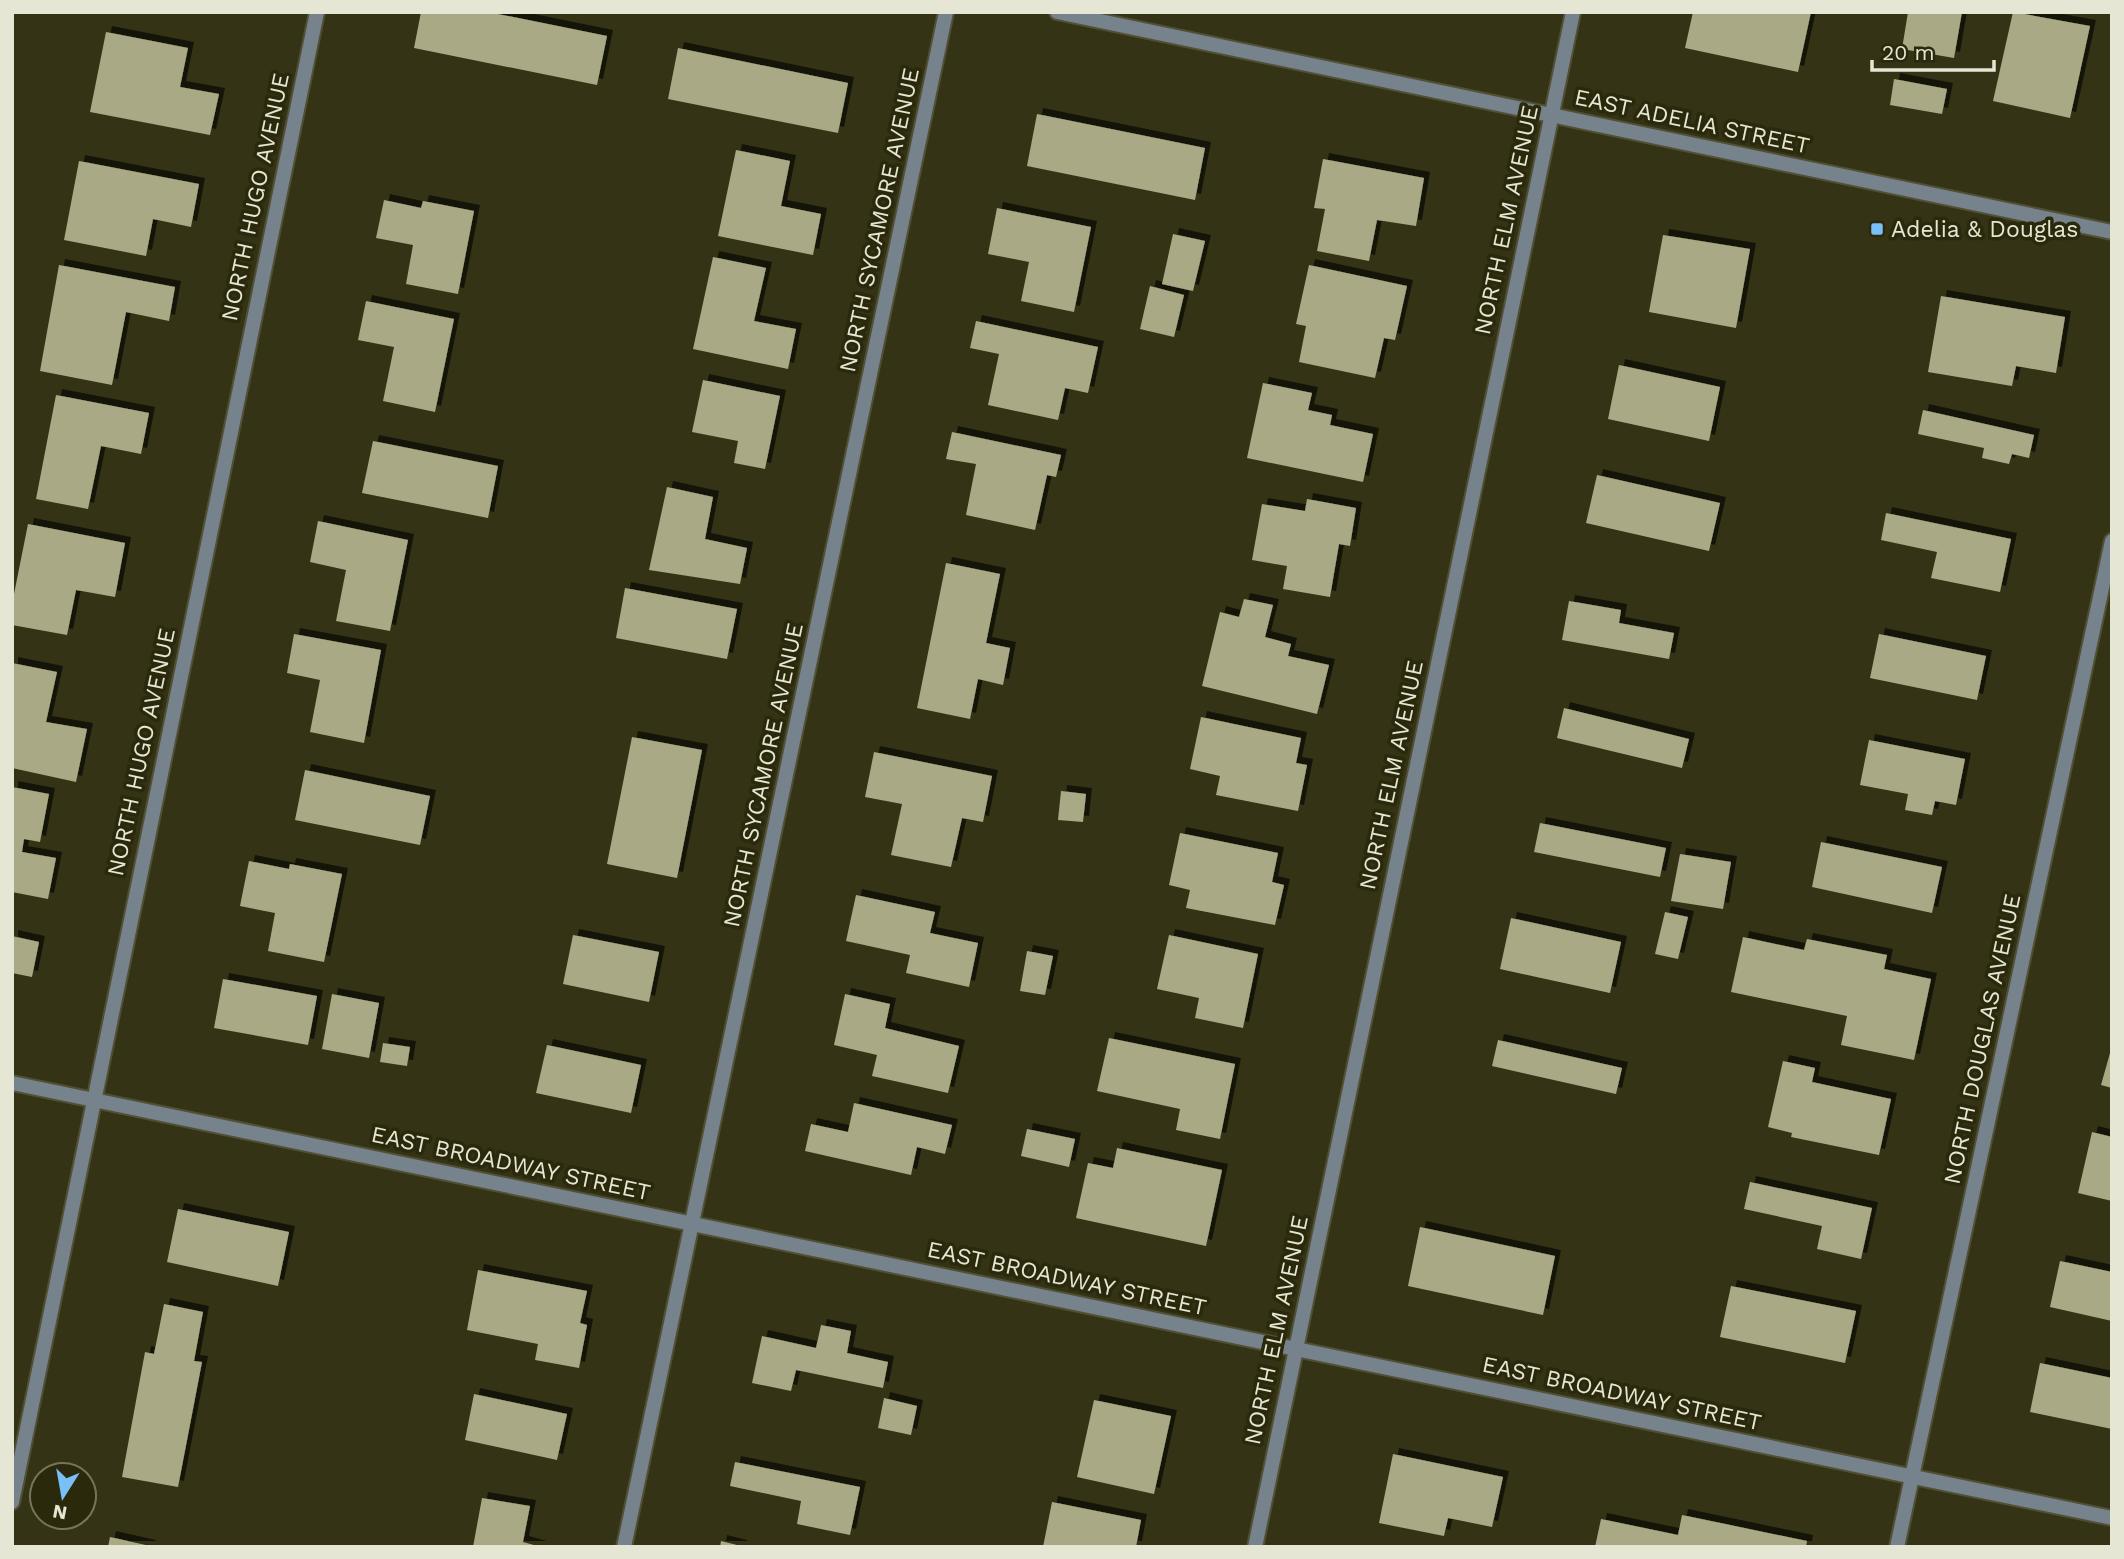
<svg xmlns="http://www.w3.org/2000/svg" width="2124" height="1559" font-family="'Work Sans',sans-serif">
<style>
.building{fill:#a9a986;filter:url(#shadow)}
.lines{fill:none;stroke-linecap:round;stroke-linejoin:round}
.minor-casing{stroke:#515034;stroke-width:18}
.minor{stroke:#76838d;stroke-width:14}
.poi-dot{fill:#79bff8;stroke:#2b290b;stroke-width:2.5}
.labels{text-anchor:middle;stroke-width:7;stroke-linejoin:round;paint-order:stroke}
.street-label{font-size:23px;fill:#e6e6d5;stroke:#2b290b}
.poi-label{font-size:23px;fill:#e6e6d5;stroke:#2b290b;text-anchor:start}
</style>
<defs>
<filter id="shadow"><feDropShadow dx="6" dy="-6" stdDeviation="0" flood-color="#0009"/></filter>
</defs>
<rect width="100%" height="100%" fill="#353315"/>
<!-- building -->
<path class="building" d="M 421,12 L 488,12 L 607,36 L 597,85 L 414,48 Z
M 1693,12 L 1811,12 L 1798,72 L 1685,48 Z
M 1908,12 L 1962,12 L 1954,58 L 1902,49 Z
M 2013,12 L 2090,26 L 2070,118 L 1993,101 Z
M 106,32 L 188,48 L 180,87 L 219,94 L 210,135 L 90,112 Z
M 678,48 L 848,83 L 838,133 L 668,99 Z
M 1894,79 L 1947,89 L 1942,114 L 1890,105 Z
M 1037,114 L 1205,148 L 1195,200 L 1027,166 Z
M 736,150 L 790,161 L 781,206 L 821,214 L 813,255 L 718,236 Z
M 1323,159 L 1424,178 L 1416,226 L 1377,220 L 1369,261 L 1317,251 L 1325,209 L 1314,208 Z
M 79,161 L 199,184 L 191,227 L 153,219 L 146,256 L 64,240 Z
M 384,200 L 421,208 L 423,201 L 474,211 L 458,294 L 406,284 L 413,245 L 376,238 Z
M 997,208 L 1091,227 L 1074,312 L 1021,301 L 1029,262 L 988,254 Z
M 1173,234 L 1205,241 L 1193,291 L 1162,284 Z
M 1663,235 L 1750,249 L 1736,328 L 1649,312 Z
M 713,257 L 766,268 L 754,321 L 796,329 L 788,369 L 693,349 Z
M 59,265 L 175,287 L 169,321 L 126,312 L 112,385 L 40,371 Z
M 1309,265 L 1407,286 L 1395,340 L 1384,338 L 1375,378 L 1299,362 L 1306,326 L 1296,324 Z
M 1150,286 L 1184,295 L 1174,337 L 1140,329 Z
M 1941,296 L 2065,317 L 2056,373 L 2016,366 L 2012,386 L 1928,372 Z
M 366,301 L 454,319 L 435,412 L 383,401 L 394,347 L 358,340 Z
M 976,321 L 1098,347 L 1088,393 L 1065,388 L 1058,420 L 988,405 L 999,354 L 970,348 Z
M 1619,365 L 1720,387 L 1709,441 L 1608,419 Z
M 703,380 L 780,396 L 765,469 L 734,463 L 738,441 L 692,432 Z
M 1263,383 L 1312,393 L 1308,410 L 1332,415 L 1330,425 L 1373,434 L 1363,482 L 1247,458 Z
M 56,395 L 149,413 L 141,454 L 101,446 L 88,509 L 36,499 Z
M 1923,410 L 2034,435 L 2029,458 L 2012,454 L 2009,464 L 1982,458 L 1984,448 L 1918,434 Z
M 952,432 L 1061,455 L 1056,477 L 1047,475 L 1035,530 L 966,515 L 976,464 L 946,459 Z
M 373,441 L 498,466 L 488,518 L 362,493 Z
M 1597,475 L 1720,503 L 1709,551 L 1586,523 Z
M 667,487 L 713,497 L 705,539 L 747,548 L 740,584 L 649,570 Z
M 1307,499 L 1356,508 L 1350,546 L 1339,544 L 1330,597 L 1283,589 L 1287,566 L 1252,560 L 1262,504 L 1305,511 Z
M 1886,513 L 2011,539 L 2000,592 L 1931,578 L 1937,552 L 1881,540 Z
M 318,521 L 408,540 L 390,631 L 336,621 L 346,570 L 310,562 Z
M 28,524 L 125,543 L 115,597 L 76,590 L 67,635 L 12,625 L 12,604 Z
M 946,563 L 1000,574 L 986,643 L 1010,648 L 1003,685 L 978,679 L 970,719 L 917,708 Z
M 625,588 L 737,609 L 727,659 L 616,638 Z
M 1244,599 L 1273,605 L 1265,637 L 1291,644 L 1288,656 L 1329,665 L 1317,714 L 1202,686 L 1220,612 L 1239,617 Z
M 1569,601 L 1621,610 L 1619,623 L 1674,633 L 1669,659 L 1562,640 Z
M 294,634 L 381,650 L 364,743 L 310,732 L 320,680 L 287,673 Z
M 1879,634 L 1986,656 L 1977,700 L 1870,678 Z
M 12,663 L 57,672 L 46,722 L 87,729 L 76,782 L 12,768 Z
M 1564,708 L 1689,739 L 1682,768 L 1557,738 Z
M 1201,717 L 1301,738 L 1296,763 L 1307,765 L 1298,811 L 1216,795 L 1220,776 L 1190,769 Z
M 632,737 L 702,750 L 677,878 L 607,864 Z
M 1869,740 L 1965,759 L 1956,805 L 1935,801 L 1932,815 L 1905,810 L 1908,794 L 1860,785 Z
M 874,752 L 992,776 L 983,822 L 962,818 L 951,867 L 891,855 L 902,804 L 865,797 Z
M 305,770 L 430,796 L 420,845 L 295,820 Z
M 12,787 L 49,794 L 40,842 L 24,839 L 22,852 L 56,858 L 48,899 L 12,892 Z
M 1061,791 L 1086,794 L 1083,822 L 1058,820 Z
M 1540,823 L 1666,848 L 1660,877 L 1534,852 Z
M 1180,833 L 1278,853 L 1272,882 L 1284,885 L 1275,925 L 1186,908 L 1190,890 L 1169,885 Z
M 1821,842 L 1942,867 L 1932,913 L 1812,887 Z
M 1680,854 L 1731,862 L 1723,909 L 1671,901 Z
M 249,861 L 289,869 L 290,864 L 342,874 L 324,962 L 268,951 L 275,913 L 240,906 Z
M 856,895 L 935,912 L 930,933 L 978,943 L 969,987 L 906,973 L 910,955 L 846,941 Z
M 1665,912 L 1688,917 L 1678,959 L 1655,954 Z
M 1511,918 L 1621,942 L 1610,993 L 1500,969 Z
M 573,935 L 659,952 L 649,1002 L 563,984 Z
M 1169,935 L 1258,954 L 1243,1028 L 1195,1018 L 1199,998 L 1157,989 Z
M 12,936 L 39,942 L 32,977 L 12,973 Z
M 1743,937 L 1804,950 L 1807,939 L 1887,955 L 1884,969 L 1931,979 L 1914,1060 L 1841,1045 L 1847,1016 L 1731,992 Z
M 1027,951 L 1053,956 L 1045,995 L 1020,991 Z
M 223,979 L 317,996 L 308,1045 L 214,1028 Z
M 332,994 L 379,1003 L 369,1058 L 322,1049 Z
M 845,994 L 890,1004 L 885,1028 L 959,1046 L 948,1093 L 872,1076 L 877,1055 L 834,1045 Z
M 1109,1038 L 1235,1064 L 1220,1139 L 1176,1130 L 1180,1109 L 1097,1091 Z
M 1498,1040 L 1622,1068 L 1616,1094 L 1492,1066 Z
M 383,1043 L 410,1047 L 407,1066 L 380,1062 Z
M 547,1045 L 641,1065 L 631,1113 L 536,1093 Z
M 2112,1046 L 2112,1088 L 2101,1085 Z
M 1783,1061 L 1815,1068 L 1812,1082 L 1891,1099 L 1879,1155 L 1791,1137 L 1792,1133 L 1768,1127 Z
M 854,1103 L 952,1125 L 945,1154 L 917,1147 L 911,1175 L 805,1151 L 811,1124 L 848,1132 Z
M 1027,1129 L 1075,1139 L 1069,1167 L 1021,1156 Z
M 2092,1132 L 2112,1137 L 2112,1201 L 2078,1193 Z
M 1117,1148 L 1222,1170 L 1206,1246 L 1076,1218 L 1088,1163 L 1113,1168 Z
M 1750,1182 L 1872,1208 L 1861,1259 L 1817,1249 L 1822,1226 L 1744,1209 Z
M 178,1209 L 289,1232 L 278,1286 L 167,1262 Z
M 1420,1227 L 1555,1256 L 1543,1315 L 1408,1286 Z
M 2060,1261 L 2112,1272 L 2112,1321 L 2050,1307 Z
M 478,1270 L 587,1291 L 580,1323 L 587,1325 L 579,1368 L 535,1360 L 538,1344 L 467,1330 Z
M 1731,1286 L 1856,1311 L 1845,1363 L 1720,1337 Z
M 164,1304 L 203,1312 L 194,1361 L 202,1362 L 178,1487 L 122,1477 L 145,1352 L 154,1354 Z
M 821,1325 L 851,1331 L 847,1353 L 888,1362 L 883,1388 L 796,1370 L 791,1391 L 752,1383 L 762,1336 L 816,1348 Z
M 2040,1363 L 2112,1378 L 2112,1429 L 2030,1412 Z
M 474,1394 L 567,1414 L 557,1460 L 465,1440 Z
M 884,1398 L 917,1406 L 911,1435 L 878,1428 Z
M 1094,1400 L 1171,1416 L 1154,1494 L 1077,1477 Z
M 1393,1454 L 1503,1477 L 1492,1527 L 1448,1518 L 1444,1536 L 1379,1523 Z
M 735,1462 L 860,1487 L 850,1535 L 797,1524 L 801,1501 L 730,1486 Z
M 482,1498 L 530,1506 L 523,1542 L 541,1547 L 473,1547 Z
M 1052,1502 L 1141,1520 L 1136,1547 L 1043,1547 Z
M 1682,1515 L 1807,1541 L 1806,1547 L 1595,1547 L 1601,1519 L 1678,1535 Z
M 110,1537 L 150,1546 L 150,1547 L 108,1547 Z
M 721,1541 L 741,1546 L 741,1547 L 720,1547 Z"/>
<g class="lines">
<defs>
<path id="minor" d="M 1057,12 L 2112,232
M 12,1083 L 2112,1518
M 12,1502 L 317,12
M 624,1547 L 946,12
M 1255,1547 L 1573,12
M 1897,1547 L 2112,541"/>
</defs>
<!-- minor casing -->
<use href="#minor" class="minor-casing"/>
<!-- minor -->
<use href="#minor" class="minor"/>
</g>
<!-- markers -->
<rect class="poi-dot" x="1870" y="222" width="14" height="14" rx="3.5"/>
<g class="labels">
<!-- street labels -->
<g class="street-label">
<text transform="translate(1692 121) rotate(12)" y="8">EAST ADELIA STREET</text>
<text transform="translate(255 197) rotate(-78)" y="8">NORTH HUGO AVENUE</text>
<text transform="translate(879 220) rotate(-78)" y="8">NORTH SYCAMORE AVENUE</text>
<text transform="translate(1506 220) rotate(-78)" y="8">NORTH ELM AVENUE</text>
<text transform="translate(141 752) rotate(-78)" y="8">NORTH HUGO AVENUE</text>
<text transform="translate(763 775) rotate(-78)" y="8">NORTH SYCAMORE AVENUE</text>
<text transform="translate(1391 775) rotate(-78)" y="8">NORTH ELM AVENUE</text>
<text transform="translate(1982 1039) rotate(-78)" y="8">NORTH DOUGLAS AVENUE</text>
<text transform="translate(511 1163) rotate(12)" y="8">EAST BROADWAY STREET</text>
<text transform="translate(1067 1278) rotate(12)" y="8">EAST BROADWAY STREET</text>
<text transform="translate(1276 1330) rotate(-78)" y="8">NORTH ELM AVENUE</text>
<text transform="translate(1622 1393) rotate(12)" y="8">EAST BROADWAY STREET</text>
</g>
<!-- poi labels -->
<g class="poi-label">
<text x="1891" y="237">Adelia &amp; Douglas</text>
</g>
</g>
<!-- border -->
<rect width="2124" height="1559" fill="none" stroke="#e6e6d5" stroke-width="28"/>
<!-- north arrow -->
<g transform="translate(63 1496) rotate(191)"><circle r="33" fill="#2b290b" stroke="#76755c" stroke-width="2"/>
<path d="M0-5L12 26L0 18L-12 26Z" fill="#79bff8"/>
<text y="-10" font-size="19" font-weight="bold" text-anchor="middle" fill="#e6e6d5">N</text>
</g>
<!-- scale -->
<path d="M1872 60v10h122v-10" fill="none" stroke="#e6e6d5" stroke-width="3.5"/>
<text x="1882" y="60" font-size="21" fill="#e6e6d5" stroke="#2b290b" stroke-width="5" paint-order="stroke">20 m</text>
</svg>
